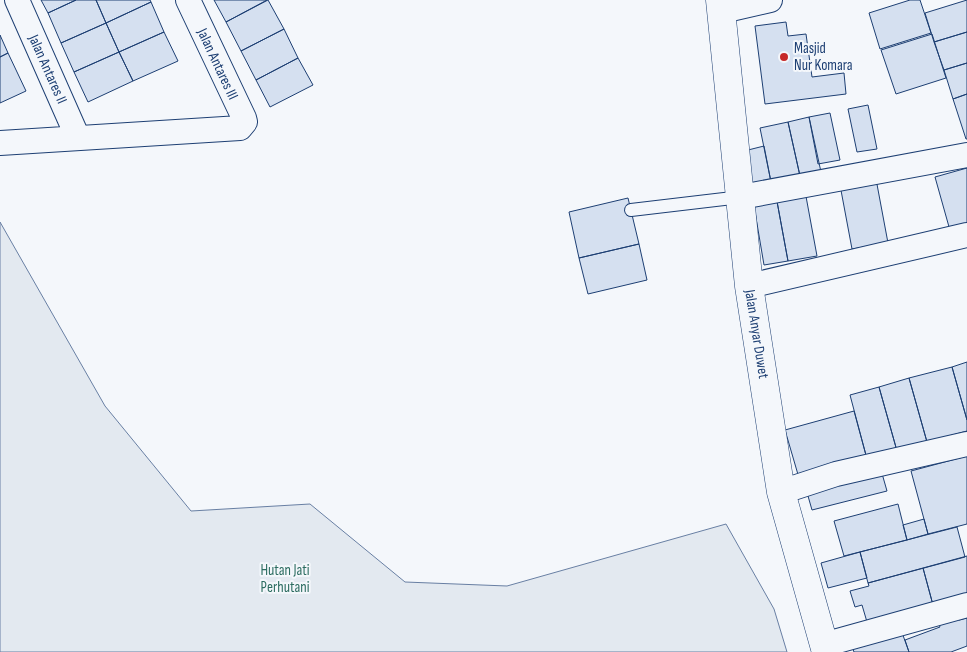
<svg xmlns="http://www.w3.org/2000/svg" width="967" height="652" font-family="'Sofia Sans Condensed',sans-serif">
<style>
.green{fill:#e3e9f0;stroke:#687fa3}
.building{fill:#d5e0f0;stroke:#1d3f73}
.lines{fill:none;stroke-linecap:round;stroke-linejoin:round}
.service-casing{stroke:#1d3f73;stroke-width:14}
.minor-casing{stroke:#1d3f73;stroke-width:26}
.tertiary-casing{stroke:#1d3f73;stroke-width:29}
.service{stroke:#f4f7fb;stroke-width:12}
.minor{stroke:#f4f7fb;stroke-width:24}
.tertiary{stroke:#f4f7fb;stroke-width:28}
.poi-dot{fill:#c62828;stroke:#f4f7fb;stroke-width:2}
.labels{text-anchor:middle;stroke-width:4;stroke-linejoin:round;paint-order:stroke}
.poi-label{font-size:15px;fill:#1d3f73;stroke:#f4f7fb;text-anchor:start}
.street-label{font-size:15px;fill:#1d3f73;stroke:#f4f7fb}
.park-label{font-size:15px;fill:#2c6c60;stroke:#f4f7fb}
</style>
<rect width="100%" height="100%" fill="#f4f7fb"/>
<!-- green -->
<path class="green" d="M 0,222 L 105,406 L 191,511 L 310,504 L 405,582 L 507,586 L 726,524 L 774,609 L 787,652 L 0,652 Z"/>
<!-- building -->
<path class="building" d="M 41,0 L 76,0 L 48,13 Z
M 76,0 L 96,0 L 106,23 L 61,43 L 48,13 Z
M 96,0 L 150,0 L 151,2 L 106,23 Z
M 214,0 L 267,0 L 226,22 Z
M 268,0 L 284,29 L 241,51 L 226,22 Z
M 910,0 L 920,0 L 931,33 L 880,49 L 869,13 Z
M 967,0 L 967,32 L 934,42 L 925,13 Z
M 151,2 L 164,32 L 119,52 L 106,23 Z
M 786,22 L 788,36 L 806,34 L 812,77 L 844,73 L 846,94 L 765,104 L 755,26 Z
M 106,23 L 119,52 L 74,72 L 61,43 Z
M 284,29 L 298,58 L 256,80 L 241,51 Z
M 164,32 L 178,61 L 133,81 L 119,52 Z
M 967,32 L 967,63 L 944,70 L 934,42 Z
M 932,34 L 946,78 L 896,94 L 881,50 Z
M 0,35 L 8,53 L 0,57 Z
M 119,52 L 133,81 L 88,102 L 74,72 Z
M 8,53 L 26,91 L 0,103 L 0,57 Z
M 298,58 L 313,85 L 270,107 L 256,80 Z
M 967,63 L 967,94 L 953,99 L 944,70 Z
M 967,94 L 967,139 L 966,139 L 953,99 Z
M 868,105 L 877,149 L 857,152 L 848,109 Z
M 830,113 L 840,160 L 818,164 L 809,117 Z
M 809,117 L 821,172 L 800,176 L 788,122 Z
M 788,122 L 800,176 L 771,182 L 760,128 Z
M 764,146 L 771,182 L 751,186 L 744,151 Z
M 967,168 L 967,230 L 951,234 L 935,177 Z
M 876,179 L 888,243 L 852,249 L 840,185 Z
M 805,191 L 817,256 L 788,261 L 776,196 Z
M 776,196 L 788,261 L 764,265 L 753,200 Z
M 628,198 L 639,244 L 579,258 L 569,212 Z
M 639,244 L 647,280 L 588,294 L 579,258 Z
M 967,362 L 967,420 L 952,367 Z
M 952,367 L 967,420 L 967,431 L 927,442 L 909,378 Z
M 909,378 L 927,442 L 897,451 L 879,387 Z
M 879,387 L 897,451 L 867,459 L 850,395 Z
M 854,411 L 867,459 L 799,478 L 785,430 Z
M 967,456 L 967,524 L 928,534 L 911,471 Z
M 881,470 L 887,491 L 812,510 L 806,489 Z
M 898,504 L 907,540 L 844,556 L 834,521 Z
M 924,519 L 928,534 L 907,540 L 903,525 Z
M 957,527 L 965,557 L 868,583 L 860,552 Z
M 860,552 L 867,578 L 828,588 L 821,563 Z
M 967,556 L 967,596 L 933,605 L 923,568 Z
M 923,568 L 933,605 L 867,622 L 862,605 L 855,607 L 850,591 L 869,586 L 868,583 Z
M 955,610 L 959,620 L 967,618 L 967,646 L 951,652 L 909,652 L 905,640 L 940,627 L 936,617 Z
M 900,627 L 909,652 L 854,652 L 851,644 Z"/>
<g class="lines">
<defs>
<path id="service" d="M 631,210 L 741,197"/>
<path id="minor" d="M 17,0 L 78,138
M 722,11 L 770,0
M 0,143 L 240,128 L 245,122 L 244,118 L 188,0
M 741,197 L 967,155
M 749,286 L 967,235
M 781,492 L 836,474 L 967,444
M 823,645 L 967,605"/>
<path id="tertiary" d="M 720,0 L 749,286 L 781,492 L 826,652"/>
</defs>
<!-- service casing -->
<use href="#service" class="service-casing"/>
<!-- minor casing -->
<use href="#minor" class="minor-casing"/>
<!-- tertiary casing -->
<use href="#tertiary" class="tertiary-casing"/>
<!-- service -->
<use href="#service" class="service"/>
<!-- minor -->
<use href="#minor" class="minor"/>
<!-- tertiary -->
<use href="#tertiary" class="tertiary"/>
</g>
<!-- markers -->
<circle class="poi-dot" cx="784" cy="57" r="5"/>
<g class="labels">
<!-- poi labels -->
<g class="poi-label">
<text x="794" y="53">Masjid<tspan x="794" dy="17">Nur Komara</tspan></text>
</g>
<!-- street labels -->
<g class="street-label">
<text transform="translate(218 64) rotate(65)" y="5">Jalan Antares III</text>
<text transform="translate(48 69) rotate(66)" y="5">Jalan Antares II</text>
<text transform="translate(757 334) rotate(81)" y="5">Jalan Anyar Duwet</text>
</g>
<!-- park labels -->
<g class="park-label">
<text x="285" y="575">Hutan Jati<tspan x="285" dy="17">Perhutani</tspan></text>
</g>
</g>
</svg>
